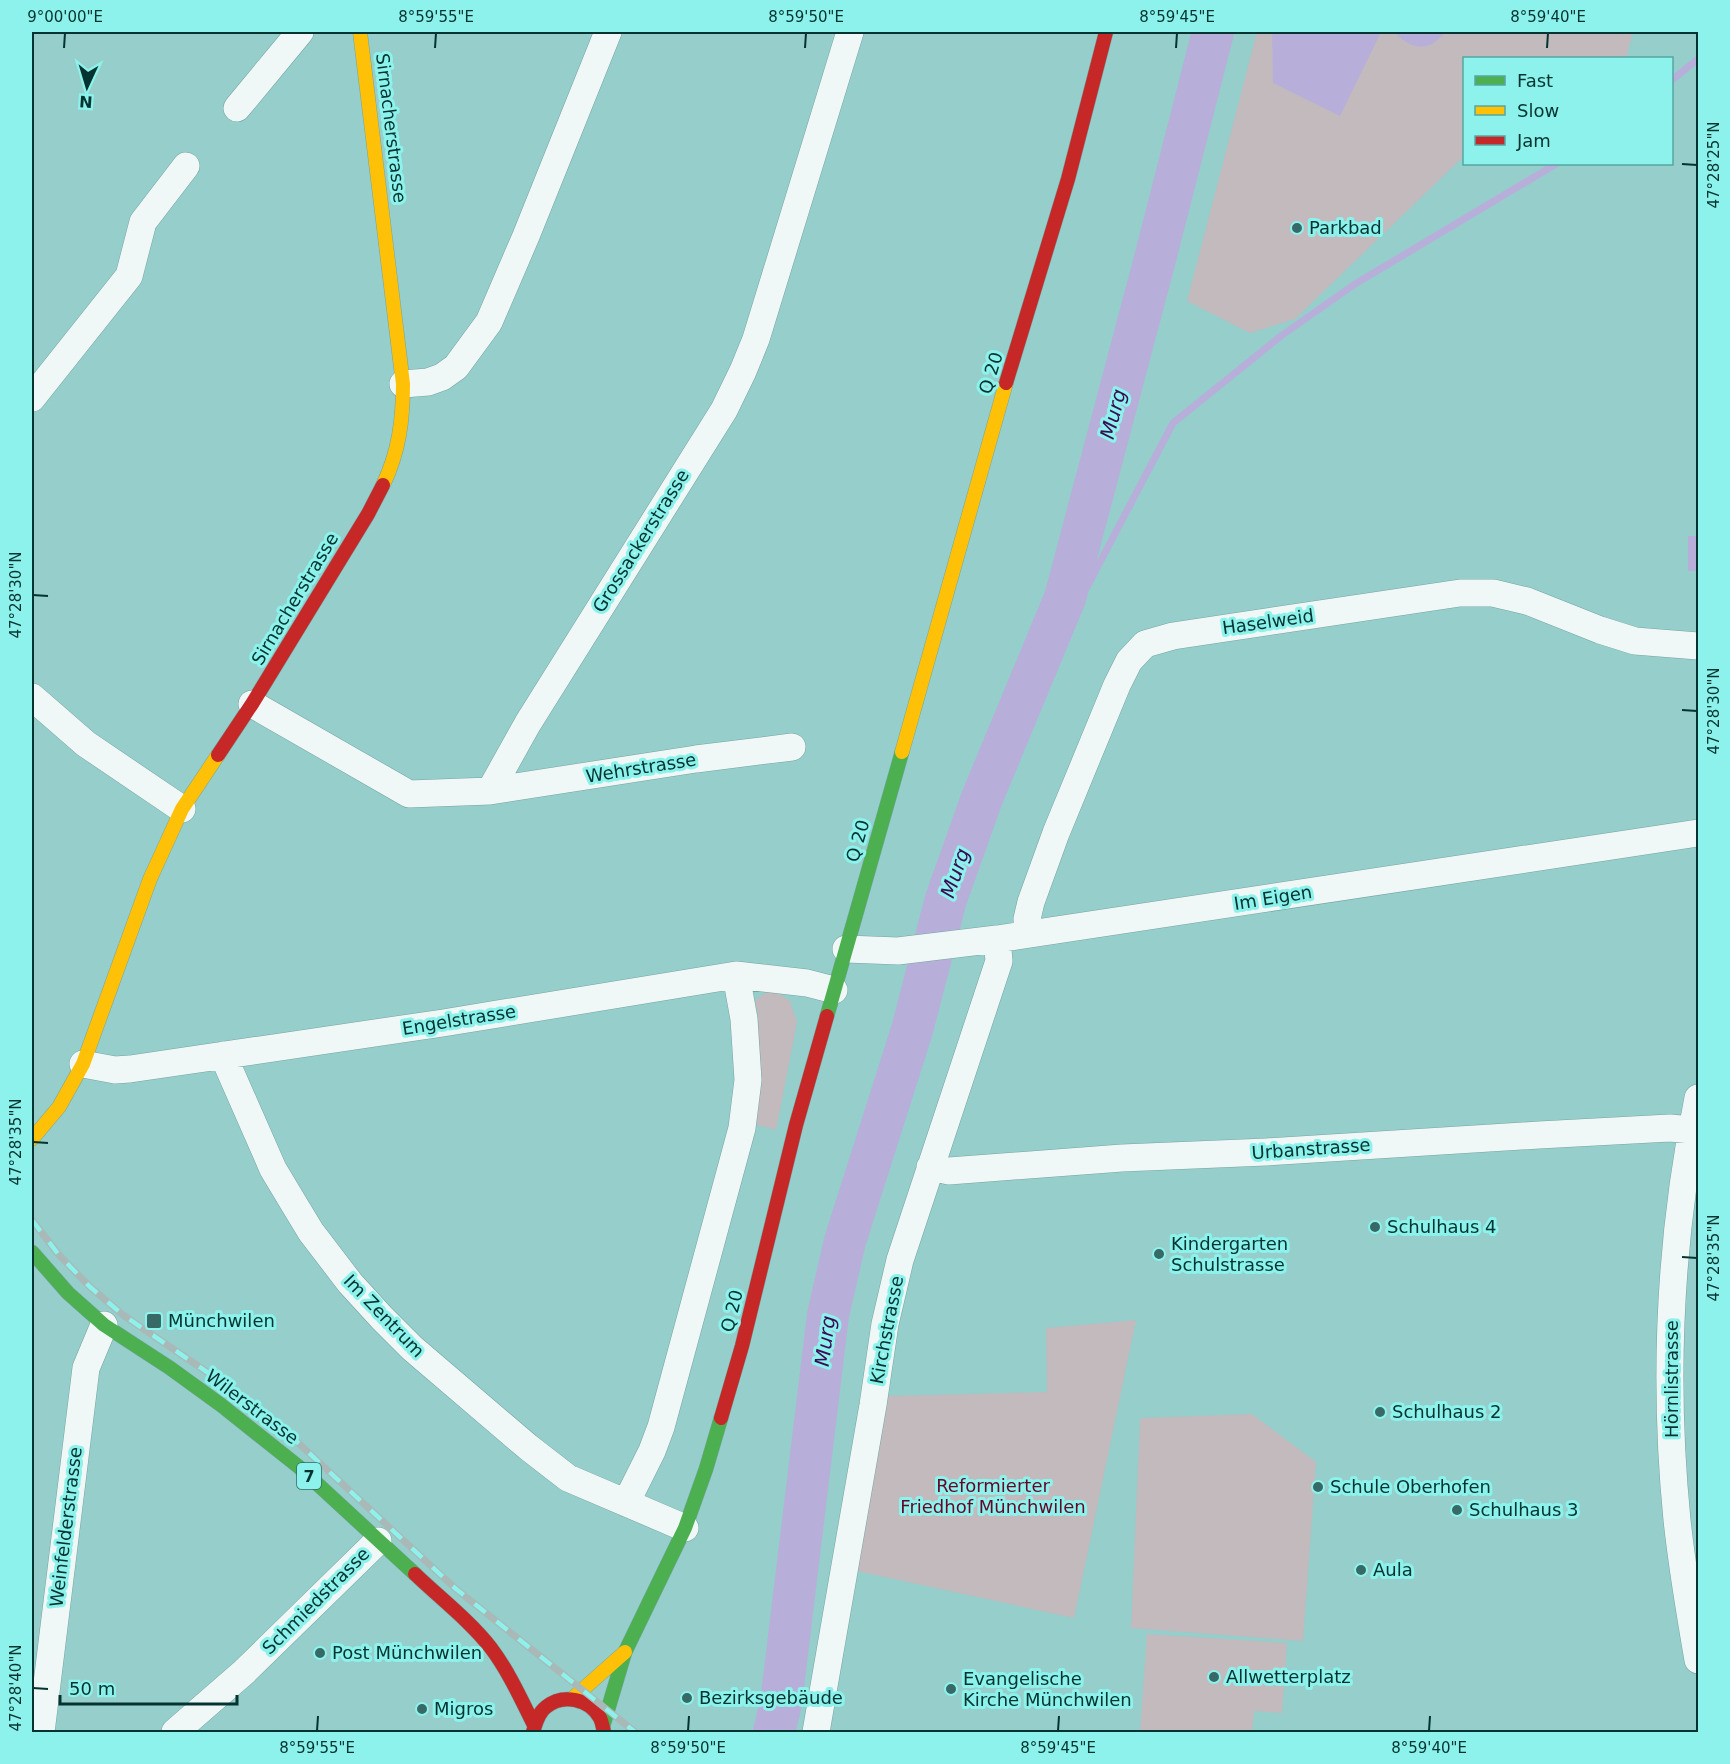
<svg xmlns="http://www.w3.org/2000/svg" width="1730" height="1764" font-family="'DejaVu Sans',sans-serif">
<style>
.green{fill:#c2babc}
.water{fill:#b7afda}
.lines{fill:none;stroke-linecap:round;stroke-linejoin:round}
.stream{stroke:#b7afda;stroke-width:7}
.river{stroke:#b7afda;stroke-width:42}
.street-casing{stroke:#76a4a1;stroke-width:28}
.fast-casing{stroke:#76a4a1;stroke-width:15}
.slow-casing{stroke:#76a4a1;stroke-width:15}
.jam-casing{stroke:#76a4a1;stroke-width:15}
.street{stroke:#eff8f7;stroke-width:27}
.fast{stroke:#4caf50;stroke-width:14}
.slow{stroke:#ffc107;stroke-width:14}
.jam{stroke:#c62828;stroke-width:14}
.rail-casing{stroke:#a9b9b8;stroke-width:7}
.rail{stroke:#8cf2eb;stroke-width:4.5;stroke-dasharray:14;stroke-linecap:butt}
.ticks{fill:none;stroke:#043431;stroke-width:2}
.poi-dot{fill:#376a67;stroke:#8cf2eb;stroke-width:2}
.labels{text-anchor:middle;stroke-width:6;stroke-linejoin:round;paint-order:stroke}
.shield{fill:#8cf2eb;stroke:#2d6d69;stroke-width:1.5}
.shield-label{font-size:16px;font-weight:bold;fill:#043431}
.street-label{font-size:18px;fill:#043431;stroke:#8cf2eb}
.poi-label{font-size:18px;fill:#043431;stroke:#8cf2eb;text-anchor:start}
.park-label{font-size:18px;fill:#660627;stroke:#8cf2eb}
.water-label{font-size:20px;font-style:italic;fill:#3b0b56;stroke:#8cf2eb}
.neatline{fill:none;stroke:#043431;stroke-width:2}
.ticks-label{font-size:15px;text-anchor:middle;fill:#043431}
</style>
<rect width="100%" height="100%" fill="#95ceca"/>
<!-- green -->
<path class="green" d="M 1257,32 L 1633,32 L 1626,58 L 1464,58 L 1464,156 L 1295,319 L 1250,333 L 1187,301 Z
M 765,993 L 778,993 L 790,1001 L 797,1022 L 776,1130 L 751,1123 L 757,1062 L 758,1011 L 753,1009 L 756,1000 Z
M 1136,1320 L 1074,1618 L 857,1571 L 884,1396 L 1047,1392 L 1046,1328 Z
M 1252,1414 L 1316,1462 L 1303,1641 L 1131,1628 L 1140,1418 Z
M 1147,1634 L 1287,1643 L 1282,1713 L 1254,1711 L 1252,1732 L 1140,1732 Z"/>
<!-- water -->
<path class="water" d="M 1272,32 L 1381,32 L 1340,116 L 1273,83 Z
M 1395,32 L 1446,32 C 1442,35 1439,39 1435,42 C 1421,52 1404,44 1395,32 Z
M 1688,536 L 1698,536 L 1698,571 L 1688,571 Z"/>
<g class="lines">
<!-- stream -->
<path class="stream" d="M 1672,80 L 1698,59
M 1066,590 L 1087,587 L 1173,423 L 1281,336 L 1355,284 L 1556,164"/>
<!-- river -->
<path class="river" d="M 774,1732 L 781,1703 L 828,1315 L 845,1241 L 912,1030 L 946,899 L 982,798 L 1065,598 L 1156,255 L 1213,32"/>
<defs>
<path id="street" d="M 237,108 L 300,32
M 403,384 L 428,382 L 442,377 L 456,367 L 489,322 L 526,236 L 608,32
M 32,398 L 129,276 L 143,222 L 186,166
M 32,697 L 86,744 L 182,809
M 252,704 L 409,794 L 490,791 L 528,723 L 724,410 L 743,371 L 756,339 L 850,32
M 490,791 L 696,759 L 792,747
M 1028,933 L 1027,919 L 1031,902 L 1056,833 L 1117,685 L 1129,661 L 1145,644 L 1173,636 L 1460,593 L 1493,593 L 1527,601 L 1600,630 L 1635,641 L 1698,646
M 846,949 L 898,951 L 997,939 L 1698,833
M 223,1055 L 273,1169 L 294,1204 L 311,1232 L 350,1283 L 382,1318 L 412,1348 L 528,1447 L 568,1478 L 685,1528
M 83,1064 L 115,1070 L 130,1069 L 443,1023 L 736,975 L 807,983 L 834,990
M 1698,1098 C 1670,1236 1663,1379 1677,1520 C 1682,1567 1690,1614 1698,1660
M 930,1167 L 949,1171 L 1122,1158 L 1266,1152 L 1539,1135 L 1670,1128 L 1692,1130
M 626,1503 L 652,1451 L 661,1427 L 742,1128 L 748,1080 L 744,1019 L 736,975
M 41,1732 L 86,1368 L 104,1325
M 175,1732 L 244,1672 L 378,1541
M 816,1732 L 873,1405 L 885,1324 L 900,1260 L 999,961 L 997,939"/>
<path id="fast" d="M 827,1016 L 902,752
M 32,1252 L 68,1293 L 104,1325 L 170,1368 L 221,1405 L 299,1467 L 415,1574
M 603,1726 L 625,1652 L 685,1528 L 706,1469 L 721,1418"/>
<path id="slow" d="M 360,32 L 403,384 C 403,420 399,452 383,485
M 902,752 L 1006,383
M 32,1139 L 59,1107 L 83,1064 L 150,879 L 182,809 L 218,755
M 572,1699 L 625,1652"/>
<path id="jam" d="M 1006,383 L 1068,179 L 1106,32
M 218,755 L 252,704 L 368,514 L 383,485
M 721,1418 L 742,1346 L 796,1125 L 827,1016
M 415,1574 C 440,1598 470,1621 491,1648 C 509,1672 521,1699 534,1725
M 533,1732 C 536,1723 538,1713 546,1707 C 563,1693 590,1699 600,1718 C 602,1722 603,1728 604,1732"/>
</defs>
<!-- street casing -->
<use href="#street" class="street-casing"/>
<!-- fast casing -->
<use href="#fast" class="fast-casing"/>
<!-- slow casing -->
<use href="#slow" class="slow-casing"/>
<!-- jam casing -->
<use href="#jam" class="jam-casing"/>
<!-- street -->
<use href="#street" class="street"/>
<!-- fast -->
<use href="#fast" class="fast"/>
<!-- slow -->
<use href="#slow" class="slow"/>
<!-- jam -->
<use href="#jam" class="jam"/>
<defs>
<path id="rail" d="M 32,1220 L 59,1255 L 89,1286 L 123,1315 L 232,1389 L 295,1440 L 456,1589 L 635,1732"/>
</defs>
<!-- rail casing -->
<use href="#rail" class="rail-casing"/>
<!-- rail -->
<use href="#rail" class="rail"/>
</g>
<!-- ticks -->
<path class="ticks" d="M 64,48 L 65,33M 435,48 L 436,33M 805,48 L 806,33M 1176,48 L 1177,33M 1547,48 L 1548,33M 1682,164 L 1697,165M 33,595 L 48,596M 1682,710 L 1697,711M 33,1142 L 48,1143M 1682,1257 L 1697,1258M 33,1688 L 48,1689M 317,1731 L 318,1716M 688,1731 L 689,1716M 1058,1731 L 1059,1716M 1429,1731 L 1430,1716"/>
<!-- markers -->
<g class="poi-dot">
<circle cx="1297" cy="228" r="6"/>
<circle cx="1375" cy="1227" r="6"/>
<circle cx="1159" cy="1254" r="6"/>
<rect x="146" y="1313" width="16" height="16" rx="3"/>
<circle cx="1380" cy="1412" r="6"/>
<circle cx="1318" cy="1487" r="6"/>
<circle cx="1457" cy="1510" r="6"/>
<circle cx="1361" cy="1570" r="6"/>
<circle cx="320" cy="1653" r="6"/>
<circle cx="1214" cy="1677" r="6"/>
<circle cx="951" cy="1689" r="6"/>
<circle cx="687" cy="1698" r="6"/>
<circle cx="422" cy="1709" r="6"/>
</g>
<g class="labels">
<!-- shield labels -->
<rect class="shield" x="297" y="1463" width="24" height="26" rx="4.5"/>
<g class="shield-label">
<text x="309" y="1482">7</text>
</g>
<!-- street labels -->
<g class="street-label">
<text transform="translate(391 128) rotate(83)" y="6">Sirnacherstrasse</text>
<text transform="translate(991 373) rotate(-73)" y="6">Q 20</text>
<text transform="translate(641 541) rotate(-58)" y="6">Grossackerstrasse</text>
<text transform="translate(295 599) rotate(-59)" y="6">Sirnacherstrasse</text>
<text transform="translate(1268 622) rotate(-8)" y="6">Haselweid</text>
<text transform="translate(641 768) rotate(-9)" y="6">Wehrstrasse</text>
<text transform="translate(858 841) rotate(-74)" y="6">Q 20</text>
<text transform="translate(1273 898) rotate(-9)" y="6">Im Eigen</text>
<text transform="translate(459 1020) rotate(-9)" y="6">Engelstrasse</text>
<text transform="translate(1311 1149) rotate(-4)" y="6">Urbanstrasse</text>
<text transform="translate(732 1311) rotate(-76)" y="6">Q 20</text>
<text transform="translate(384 1316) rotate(46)" y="6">Im Zentrum</text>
<text transform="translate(887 1330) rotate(-79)" y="6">Kirchstrasse</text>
<text transform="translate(1672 1379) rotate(-90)" y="6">Hörnlistrasse</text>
<text transform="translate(252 1407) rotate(37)" y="6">Wilerstrasse</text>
<text transform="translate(66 1527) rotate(-83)" y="6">Weinfelderstrasse</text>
<text transform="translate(316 1601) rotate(-45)" y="6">Schmiedstrasse</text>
</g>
<!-- poi labels -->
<g class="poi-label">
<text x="1309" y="234">Parkbad</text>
<text x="1387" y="1233">Schulhaus 4</text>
<text x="1171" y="1250">Kindergarten<tspan x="1171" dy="21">Schulstrasse</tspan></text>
<text x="168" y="1327">Münchwilen</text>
<text x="1392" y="1418">Schulhaus 2</text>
<text x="1330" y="1493">Schule Oberhofen</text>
<text x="1469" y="1516">Schulhaus 3</text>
<text x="1373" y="1576">Aula</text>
<text x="332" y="1659">Post Münchwilen</text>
<text x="1226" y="1683">Allwetterplatz</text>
<text x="963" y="1685">Evangelische<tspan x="963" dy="21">Kirche Münchwilen</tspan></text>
<text x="699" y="1704">Bezirksgebäude</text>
<text x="434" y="1715">Migros</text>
</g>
<!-- park labels -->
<g class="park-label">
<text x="993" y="1492">Reformierter<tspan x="993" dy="21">Friedhof Münchwilen</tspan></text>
</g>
<!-- water labels -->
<g class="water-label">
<text transform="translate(1113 414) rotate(-75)" y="7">Murg</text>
<text transform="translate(955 873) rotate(-71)" y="7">Murg</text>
<text transform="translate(825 1341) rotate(-82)" y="7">Murg</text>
</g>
</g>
<!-- border -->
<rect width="1730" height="1764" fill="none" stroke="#8cf2eb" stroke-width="66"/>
<!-- legend -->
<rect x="1463" y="57" width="210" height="108" fill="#8cf2eb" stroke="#56a6a1" stroke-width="1.5"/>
<rect x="1475" y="76" width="30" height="9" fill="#4caf50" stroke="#56a6a1" stroke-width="1.5"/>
<text x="1517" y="87" font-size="18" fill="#043431">Fast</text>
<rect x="1475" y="106" width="30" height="9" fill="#ffc107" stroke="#56a6a1" stroke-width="1.5"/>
<text x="1517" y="117" font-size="18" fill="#043431">Slow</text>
<rect x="1475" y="136" width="30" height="9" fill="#c62828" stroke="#56a6a1" stroke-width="1.5"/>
<text x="1517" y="147" font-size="18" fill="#043431">Jam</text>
<!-- north arrow -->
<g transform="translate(87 87) rotate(184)" stroke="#8cf2eb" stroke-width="4.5" paint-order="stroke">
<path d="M0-4.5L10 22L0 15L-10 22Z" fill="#043431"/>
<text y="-9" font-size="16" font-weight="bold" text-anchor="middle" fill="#043431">N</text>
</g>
<!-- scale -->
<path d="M60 1695v9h177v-9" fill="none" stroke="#043431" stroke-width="3"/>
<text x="69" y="1695" font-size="18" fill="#043431" stroke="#8cf2eb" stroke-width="4.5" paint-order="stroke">50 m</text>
<rect x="33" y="33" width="1664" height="1698" class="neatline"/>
<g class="ticks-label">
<text x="65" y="22">9°00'00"E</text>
<text x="436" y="22">8°59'55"E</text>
<text x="806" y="22">8°59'50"E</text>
<text x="1177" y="22">8°59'45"E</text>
<text x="1548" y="22">8°59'40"E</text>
<text transform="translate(1714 165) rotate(-90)" y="5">47°28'25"N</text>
<text transform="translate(16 595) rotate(-90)" y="5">47°28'30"N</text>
<text transform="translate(1714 711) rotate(-90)" y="5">47°28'30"N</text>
<text transform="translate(16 1142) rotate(-90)" y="5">47°28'35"N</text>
<text transform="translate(1714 1258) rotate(-90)" y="5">47°28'35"N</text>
<text transform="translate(16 1688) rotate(-90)" y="5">47°28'40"N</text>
<text x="317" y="1753">8°59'55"E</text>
<text x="688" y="1753">8°59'50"E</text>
<text x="1058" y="1753">8°59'45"E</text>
<text x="1429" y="1753">8°59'40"E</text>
</g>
</svg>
